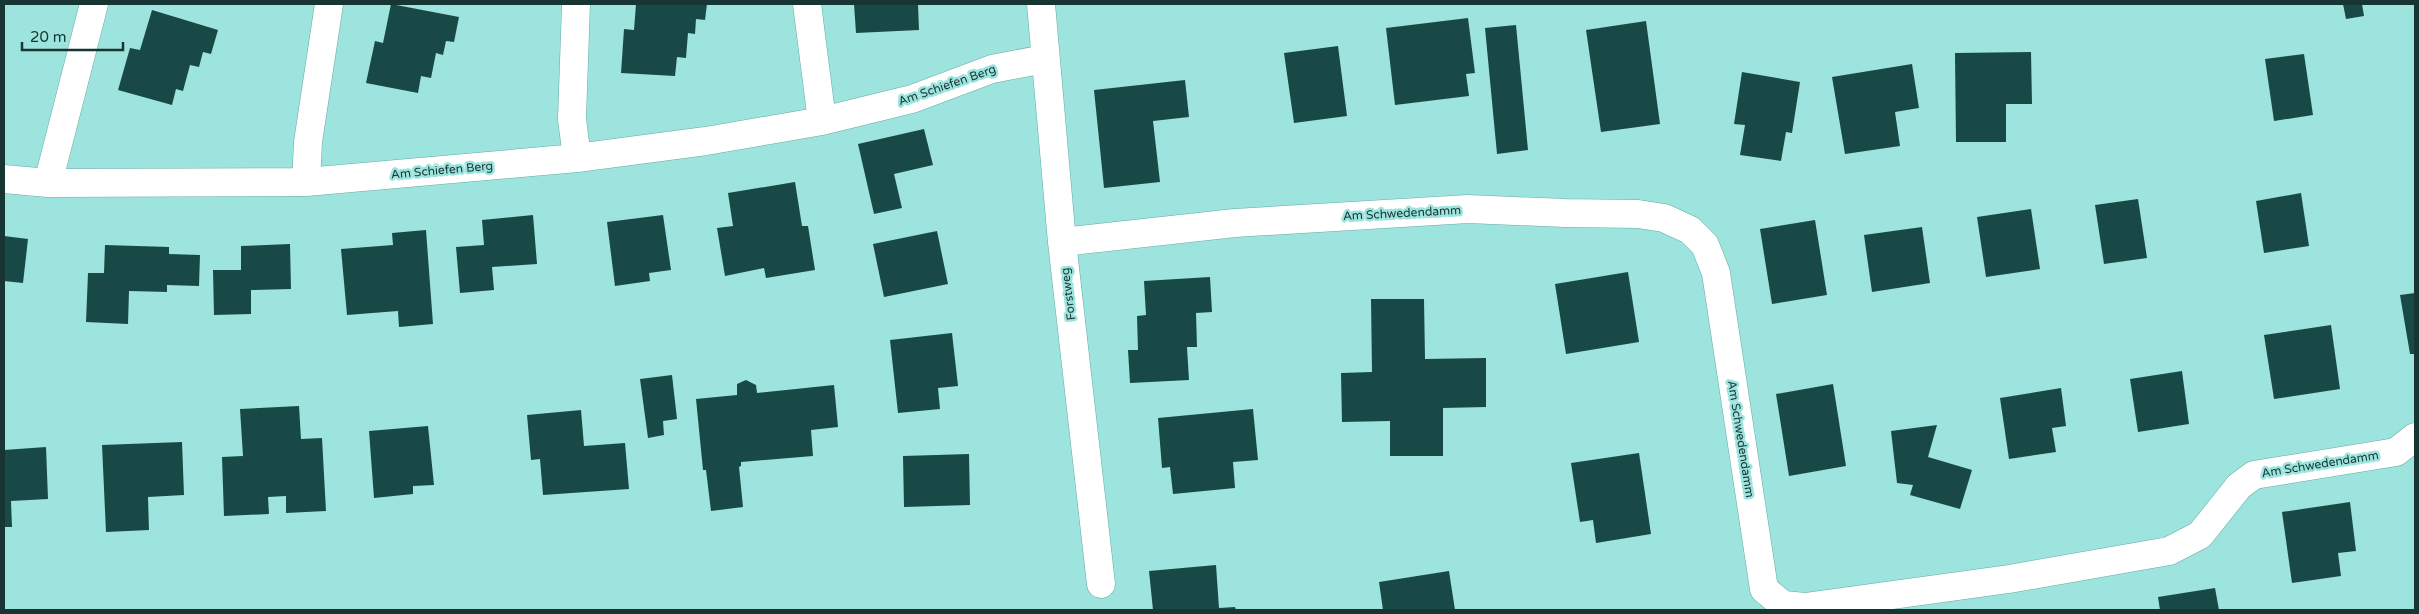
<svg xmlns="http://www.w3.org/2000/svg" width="2419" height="614" font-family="'Varela Round',sans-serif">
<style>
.building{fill:#194946}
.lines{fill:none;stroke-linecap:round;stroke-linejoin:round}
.street-casing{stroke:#65aba5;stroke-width:29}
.street{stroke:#fff;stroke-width:28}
.labels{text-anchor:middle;stroke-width:5;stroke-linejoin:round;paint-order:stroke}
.street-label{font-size:12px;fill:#173532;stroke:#9ce4dd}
</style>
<rect width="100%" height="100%" fill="#9ce4dd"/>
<!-- building -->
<path class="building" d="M 391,4 L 459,17 L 454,42 L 446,41 L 443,55 L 436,53 L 431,78 L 421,76 L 418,93 L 366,83 L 375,41 L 383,43 Z
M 636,4 L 707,4 L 705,20 L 696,19 L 695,34 L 688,33 L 686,58 L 677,57 L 675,76 L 621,73 L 624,29 L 634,30 Z
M 854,4 L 918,4 L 919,30 L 856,33 Z
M 2343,4 L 2362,4 L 2364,16 L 2346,19 Z
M 152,10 L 218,30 L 211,54 L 203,52 L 199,67 L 190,65 L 183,91 L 176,89 L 172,105 L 118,90 L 130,48 L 140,50 Z
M 1468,18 L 1475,73 L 1466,74 L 1469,96 L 1395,105 L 1386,28 Z
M 1646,21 L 1660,124 L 1601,132 L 1586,30 Z
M 1516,25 L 1528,150 L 1497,154 L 1485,28 Z
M 1338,46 L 1347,116 L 1294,123 L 1284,53 Z
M 2031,52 L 2032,104 L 2006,104 L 2006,142 L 1956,142 L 1955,53 Z
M 2304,54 L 2313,115 L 2274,121 L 2265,59 Z
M 1912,64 L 1919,108 L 1895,112 L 1900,146 L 1845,154 L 1832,77 Z
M 1742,72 L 1800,82 L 1792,133 L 1786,132 L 1781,161 L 1740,155 L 1745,125 L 1734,124 Z
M 1185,80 L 1189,117 L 1153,121 L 1160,182 L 1104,188 L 1094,90 Z
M 924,129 L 933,165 L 894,174 L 902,208 L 874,214 L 858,144 Z
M 795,182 L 802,226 L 808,226 L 815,270 L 766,278 L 764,268 L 725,276 L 717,228 L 733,226 L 728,193 Z
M 2301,193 L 2309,246 L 2264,253 L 2256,201 Z
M 2138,199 L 2147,258 L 2104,264 L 2095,205 Z
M 2031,209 L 2040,269 L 1986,277 L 1977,217 Z
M 533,215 L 537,264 L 492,267 L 494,290 L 460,293 L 456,247 L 484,245 L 482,220 Z
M 663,215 L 671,270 L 649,273 L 650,281 L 615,286 L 607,222 Z
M 1815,220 L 1827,295 L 1772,304 L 1760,229 Z
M 1922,227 L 1930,283 L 1872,292 L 1864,235 Z
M 426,230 L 433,324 L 399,327 L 398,311 L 347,315 L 341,249 L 393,245 L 392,233 Z
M 937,231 L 948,284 L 884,297 L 873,244 Z
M 4,236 L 28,239 L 23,283 L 4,281 Z
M 290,244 L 291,289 L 251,290 L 251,314 L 214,315 L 213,270 L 241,270 L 241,246 Z
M 105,245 L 169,247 L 169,254 L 200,255 L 199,286 L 167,285 L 167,292 L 129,291 L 128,324 L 86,322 L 88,273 L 104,273 Z
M 1628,272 L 1639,342 L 1566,354 L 1555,284 Z
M 1210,277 L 1212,312 L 1196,313 L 1197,347 L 1187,347 L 1189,380 L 1130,383 L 1128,350 L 1138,350 L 1137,316 L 1146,315 L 1144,281 Z
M 2415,293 L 2415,354 L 2410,354 L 2400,295 Z
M 1371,299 L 1424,299 L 1425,359 L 1486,358 L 1486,407 L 1443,408 L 1443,456 L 1390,456 L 1390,421 L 1342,422 L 1341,373 L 1372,372 Z
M 2331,325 L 2340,389 L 2274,399 L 2264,335 Z
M 952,333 L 958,386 L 938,388 L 940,409 L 898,413 L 890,340 Z
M 2182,371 L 2189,424 L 2138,432 L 2130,379 Z
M 672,375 L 677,419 L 663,421 L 664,435 L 648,438 L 640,379 Z
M 746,380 L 756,385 L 757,393 L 834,385 L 838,427 L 811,430 L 813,456 L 741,462 L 741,466 L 739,467 L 743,507 L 711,511 L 706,470 L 703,470 L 696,399 L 737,395 L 737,384 Z
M 1833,384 L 1846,466 L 1789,476 L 1776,394 Z
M 2061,388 L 2066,426 L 2052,428 L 2056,452 L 2009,459 L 2000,398 Z
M 299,406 L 301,439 L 322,438 L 326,511 L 286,513 L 286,496 L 268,497 L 269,514 L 224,516 L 222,457 L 243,456 L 240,409 Z
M 1253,409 L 1258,460 L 1233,462 L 1235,488 L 1173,494 L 1170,467 L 1162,468 L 1158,418 Z
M 581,410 L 584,446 L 625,443 L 629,489 L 543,495 L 540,459 L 531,460 L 527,415 Z
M 1937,425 L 1928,457 L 1972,470 L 1960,509 L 1910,495 L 1913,485 L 1897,483 L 1891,431 Z
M 428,426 L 434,485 L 413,486 L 413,494 L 374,498 L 369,431 Z
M 182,442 L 184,495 L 148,497 L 149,530 L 106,532 L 102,445 Z
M 46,447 L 48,499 L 11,501 L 12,527 L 4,527 L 4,450 Z
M 1639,453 L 1651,534 L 1596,543 L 1593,520 L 1580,522 L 1571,463 Z
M 969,454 L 970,505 L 904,507 L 903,456 Z
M 2350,502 L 2356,551 L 2338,553 L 2341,576 L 2292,583 L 2282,512 Z
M 1216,565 L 1219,608 L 1235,607 L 1236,610 L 1153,610 L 1149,571 Z
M 1449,571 L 1455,610 L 1383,610 L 1379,582 Z
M 2215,588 L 2219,610 L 2160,610 L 2158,597 Z"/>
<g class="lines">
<defs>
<path id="street" d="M 576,4 L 572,119 L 577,158
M 807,4 L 822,121
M 1041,4 L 1062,242 L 1101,584
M 4,179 L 48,183 L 306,182 L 577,158 L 706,141 L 822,121 L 912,99 L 992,69 L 1044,59
M 306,182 L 308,142 L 329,4
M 48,183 L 94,4
M 1062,242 L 1235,223 L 1468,209 L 1565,213 L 1638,214 L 1664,218 L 1690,230 L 1705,245 L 1716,273 L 1764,589 L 1783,605 L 1805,607 L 2009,579 L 2169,551 L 2200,535 L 2239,486 L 2254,475 L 2396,452 L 2415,437"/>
</defs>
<!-- street casing -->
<use href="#street" class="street-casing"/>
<!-- street -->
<use href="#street" class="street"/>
</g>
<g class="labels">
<!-- street labels -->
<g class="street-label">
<text transform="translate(947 85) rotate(-19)" y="4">Am Schiefen Berg</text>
<text transform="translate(442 170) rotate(-5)" y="4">Am Schiefen Berg</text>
<text transform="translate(1402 213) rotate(-3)" y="4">Am Schwedendamm</text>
<text transform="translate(1068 294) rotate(-97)" y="4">Forstweg</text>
<text transform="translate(1741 439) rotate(81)" y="4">Am Schwedendamm</text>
<text transform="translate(2320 464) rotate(-9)" y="4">Am Schwedendamm</text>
</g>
</g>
<!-- border -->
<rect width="2419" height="614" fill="none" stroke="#173532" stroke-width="10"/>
<!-- scale -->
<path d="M22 42v8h101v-8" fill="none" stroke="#173532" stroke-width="2.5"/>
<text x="30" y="42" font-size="15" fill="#173532" stroke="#9ce4dd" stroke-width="4" paint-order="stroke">20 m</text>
</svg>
